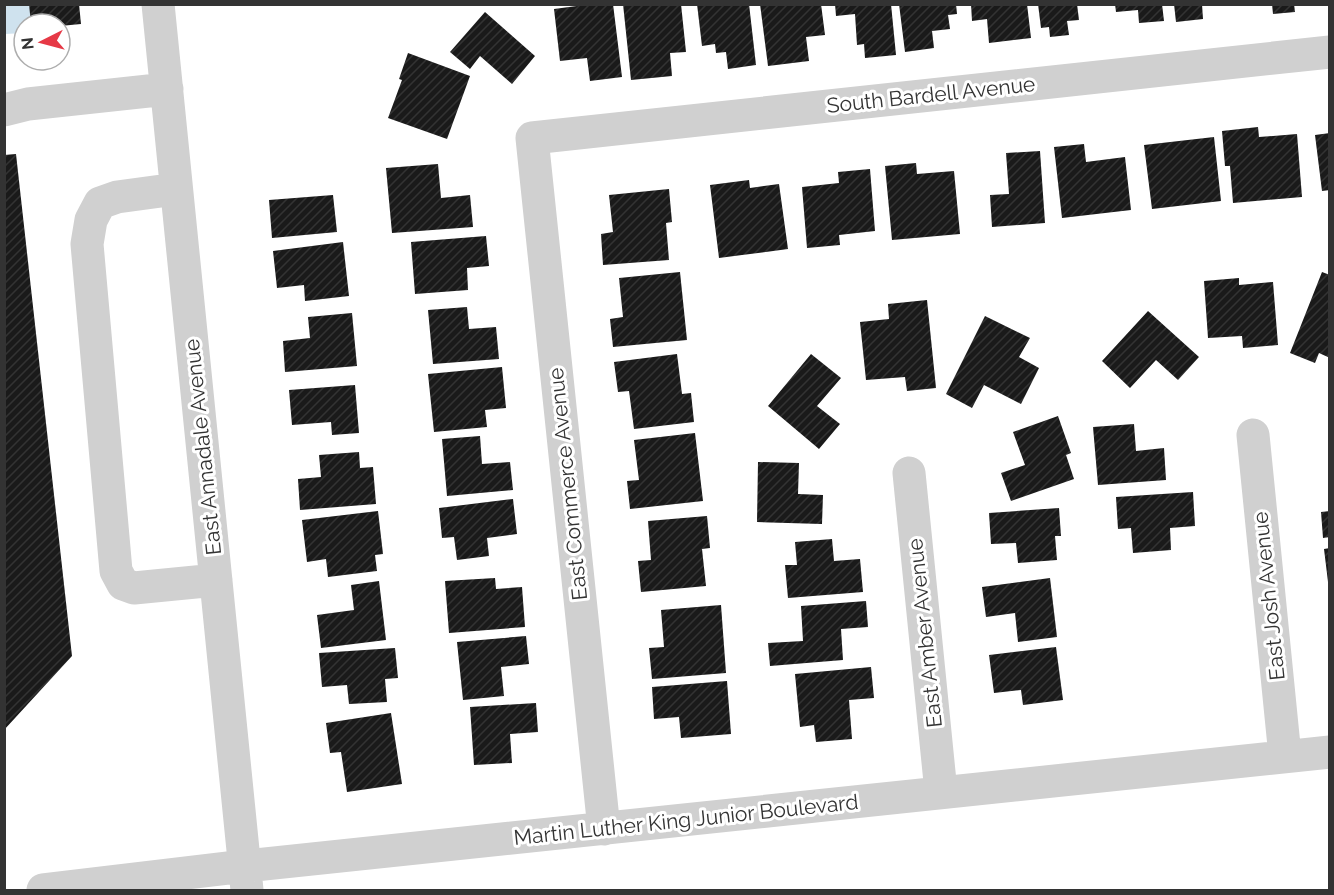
<svg xmlns="http://www.w3.org/2000/svg" width="1334" height="895" font-family="Raleway,sans-serif">
<style>
.water{fill:#cfe2ee}
.building{fill:url(#building-hatch)}
.lines{fill:none;stroke-linecap:round;stroke-linejoin:round}
.minor{stroke:#d0d0d0;stroke-width:33}
.labels{text-anchor:middle;stroke-width:6;stroke-linejoin:round;paint-order:stroke}
.street-label{font-size:21px;fill:#333;stroke:#fff}
</style>
<defs>
<pattern id="building-hatch" width="6" height="6" patternUnits="userSpaceOnUse" patternTransform="scale(1.5)"><rect width="6" height="6" fill="#1a1a1a"/><path d="M-1 1l2-2M0 6l6-6M5 7l2-2" fill="none" stroke="#333"/></pattern>
</defs>
<rect width="100%" height="100%" fill="#fff"/>
<!-- water -->
<path class="water" d="M 5,5 L 31,5 L 51,24 L 24,24 L 24,33 L 5,34 Z"/>
<!-- building -->
<path class="building" d="M 29,4 L 79,4 L 81,24 L 60,26 L 60,24 L 31,24 Z
M 592,4 L 613,4 L 622,77 L 590,81 L 587,58 L 560,61 L 554,9 Z
M 623,4 L 681,4 L 686,52 L 670,53 L 672,76 L 631,80 Z
M 697,4 L 749,4 L 756,65 L 728,69 L 726,52 L 716,53 L 715,44 L 702,46 Z
M 760,4 L 821,4 L 825,35 L 806,37 L 809,61 L 768,66 Z
M 835,4 L 891,4 L 896,55 L 865,58 L 864,44 L 857,45 L 855,14 L 836,16 Z
M 899,4 L 956,4 L 957,14 L 948,15 L 950,29 L 932,31 L 934,48 L 905,52 Z
M 971,4 L 1027,4 L 1031,38 L 989,43 L 987,19 L 972,21 Z
M 1038,4 L 1077,4 L 1079,20 L 1067,21 L 1069,35 L 1050,37 L 1049,27 L 1041,28 Z
M 1115,4 L 1162,4 L 1164,21 L 1139,23 L 1138,10 L 1116,12 Z
M 1174,4 L 1202,4 L 1203,19 L 1176,22 Z
M 1272,4 L 1294,4 L 1295,12 L 1273,14 Z
M 485,12 L 535,56 L 512,84 L 480,56 L 470,69 L 450,52 Z
M 408,53 L 470,76 L 447,139 L 388,118 L 402,80 L 399,79 Z
M 1258,127 L 1259,137 L 1297,134 L 1302,197 L 1233,203 L 1230,166 L 1225,166 L 1222,131 Z
M 1330,133 L 1330,190 L 1322,191 L 1315,135 Z
M 1214,137 L 1221,201 L 1152,209 L 1144,145 Z
M 1084,144 L 1086,162 L 1125,157 L 1131,210 L 1062,218 L 1054,147 Z
M 1040,151 L 1045,223 L 992,227 L 990,195 L 1009,194 L 1006,153 Z
M 16,154 L 72,656 L 4,730 L 4,155 Z
M 916,163 L 917,174 L 954,171 L 960,234 L 892,240 L 885,166 Z
M 438,164 L 441,198 L 470,195 L 473,227 L 392,233 L 386,168 Z
M 870,169 L 875,231 L 839,235 L 840,245 L 807,248 L 802,187 L 839,183 L 838,172 Z
M 749,180 L 750,188 L 779,184 L 788,249 L 719,258 L 710,185 Z
M 669,189 L 672,222 L 666,223 L 669,260 L 603,265 L 601,234 L 613,232 L 609,195 Z
M 333,195 L 337,232 L 272,238 L 269,200 Z
M 486,236 L 489,266 L 467,268 L 468,290 L 415,294 L 411,242 Z
M 343,242 L 349,296 L 305,301 L 304,285 L 277,288 L 273,251 Z
M 680,272 L 687,340 L 613,347 L 610,319 L 623,317 L 619,278 Z
M 1322,272 L 1330,275 L 1330,358 L 1319,353 L 1315,363 L 1290,353 Z
M 1239,278 L 1239,285 L 1273,282 L 1278,345 L 1243,348 L 1242,336 L 1208,338 L 1204,281 Z
M 927,300 L 936,388 L 907,391 L 905,377 L 866,380 L 860,322 L 889,319 L 888,304 Z
M 467,307 L 469,329 L 496,327 L 499,359 L 433,364 L 428,310 Z
M 1148,311 L 1199,357 L 1178,380 L 1156,360 L 1130,388 L 1102,361 Z
M 352,313 L 357,366 L 285,372 L 283,341 L 310,338 L 308,317 Z
M 985,316 L 1030,338 L 1019,357 L 1039,368 L 1021,404 L 984,385 L 972,408 L 946,394 Z
M 677,354 L 682,394 L 691,393 L 694,422 L 634,429 L 629,391 L 618,392 L 614,362 Z
M 811,354 L 841,378 L 817,406 L 840,424 L 819,449 L 768,406 Z
M 502,367 L 506,408 L 485,410 L 487,427 L 434,432 L 428,374 Z
M 355,385 L 359,433 L 332,435 L 331,422 L 292,425 L 289,390 Z
M 1058,416 L 1071,453 L 1066,455 L 1074,479 L 1011,501 L 1001,473 L 1025,465 L 1013,432 Z
M 1134,424 L 1136,451 L 1164,448 L 1166,480 L 1098,485 L 1093,427 Z
M 695,433 L 703,501 L 630,509 L 627,481 L 639,480 L 634,440 Z
M 480,436 L 482,464 L 510,462 L 513,490 L 447,496 L 442,439 Z
M 359,452 L 360,468 L 373,467 L 376,504 L 300,510 L 298,479 L 321,477 L 319,455 Z
M 758,462 L 799,463 L 798,494 L 823,495 L 822,524 L 757,522 Z
M 1193,492 L 1195,526 L 1170,528 L 1171,550 L 1133,553 L 1131,528 L 1118,529 L 1116,497 Z
M 513,499 L 517,534 L 487,538 L 489,556 L 457,560 L 454,537 L 442,538 L 439,508 Z
M 1059,508 L 1061,536 L 1055,536 L 1057,560 L 1018,563 L 1016,543 L 991,544 L 989,513 Z
M 378,511 L 383,554 L 375,555 L 377,571 L 328,577 L 326,559 L 307,562 L 302,520 Z
M 1330,511 L 1330,537 L 1323,538 L 1321,512 Z
M 707,516 L 710,548 L 702,549 L 706,586 L 641,592 L 638,561 L 651,560 L 648,521 Z
M 832,539 L 834,561 L 860,559 L 863,592 L 788,598 L 785,565 L 797,565 L 795,542 Z
M 1330,548 L 1330,582 L 1328,582 L 1324,549 Z
M 495,578 L 496,589 L 522,587 L 525,627 L 449,633 L 445,581 Z
M 1050,578 L 1057,637 L 1018,642 L 1015,613 L 986,617 L 982,587 Z
M 379,581 L 386,640 L 321,648 L 317,615 L 354,610 L 351,585 Z
M 866,601 L 868,627 L 841,629 L 843,660 L 770,666 L 768,643 L 803,641 L 801,606 Z
M 721,605 L 726,673 L 652,679 L 649,648 L 664,647 L 661,610 Z
M 526,636 L 529,664 L 501,667 L 504,696 L 463,700 L 457,642 Z
M 1056,647 L 1063,700 L 1023,705 L 1021,690 L 994,693 L 989,655 Z
M 395,648 L 398,678 L 385,679 L 387,702 L 349,704 L 347,685 L 322,687 L 319,653 Z
M 871,667 L 874,698 L 849,700 L 852,739 L 816,742 L 814,725 L 800,727 L 795,674 Z
M 727,681 L 731,734 L 681,738 L 679,717 L 654,719 L 652,687 Z
M 536,703 L 538,732 L 510,734 L 512,763 L 474,765 L 470,707 Z
M 391,713 L 402,784 L 347,792 L 341,752 L 330,753 L 326,723 Z"/>
<g class="lines">
<!-- minor -->
<path class="minor" d="M 158,4 L 247,890
M 4,110 L 28,104 L 167,89
M 176,189 L 117,197 L 100,203 L 91,220 L 87,244 L 116,571 L 123,584 L 134,588 L 216,580
M 1253,435 L 1285,756
M 909,473 L 941,792
M 604,829 L 532,138 L 1330,52
M 43,890 L 245,866 L 1330,752"/>
</g>
<g class="labels">
<!-- street labels -->
<g class="street-label">
<text transform="translate(931 95) rotate(-6)" y="7">South Bardell Avenue</text>
<text transform="translate(203 447) rotate(-96)" y="7">East Annadale Avenue</text>
<text transform="translate(568 484) rotate(-96)" y="7">East Commerce Avenue</text>
<text transform="translate(1269 596) rotate(-96)" y="7">East Josh Avenue</text>
<text transform="translate(925 633) rotate(-96)" y="7">East Amber Avenue</text>
<text transform="translate(686 820) rotate(-6)" y="7">Martin Luther King Junior Boulevard</text>
</g>
</g>
<!-- border -->
<rect width="1334" height="895" fill="none" stroke="#333333" stroke-width="12"/>
<!-- north arrow -->
<g transform="translate(42 42) rotate(264)"><circle r="28" fill="#ffffff" stroke="#adadad" stroke-width="1.5"/>
<path d="M0-4.5L10 22L0 15L-10 22Z" fill="#e63946"/>
<text y="-9" font-size="16" font-weight="bold" text-anchor="middle" fill="#333333">N</text>
</g>
</svg>
